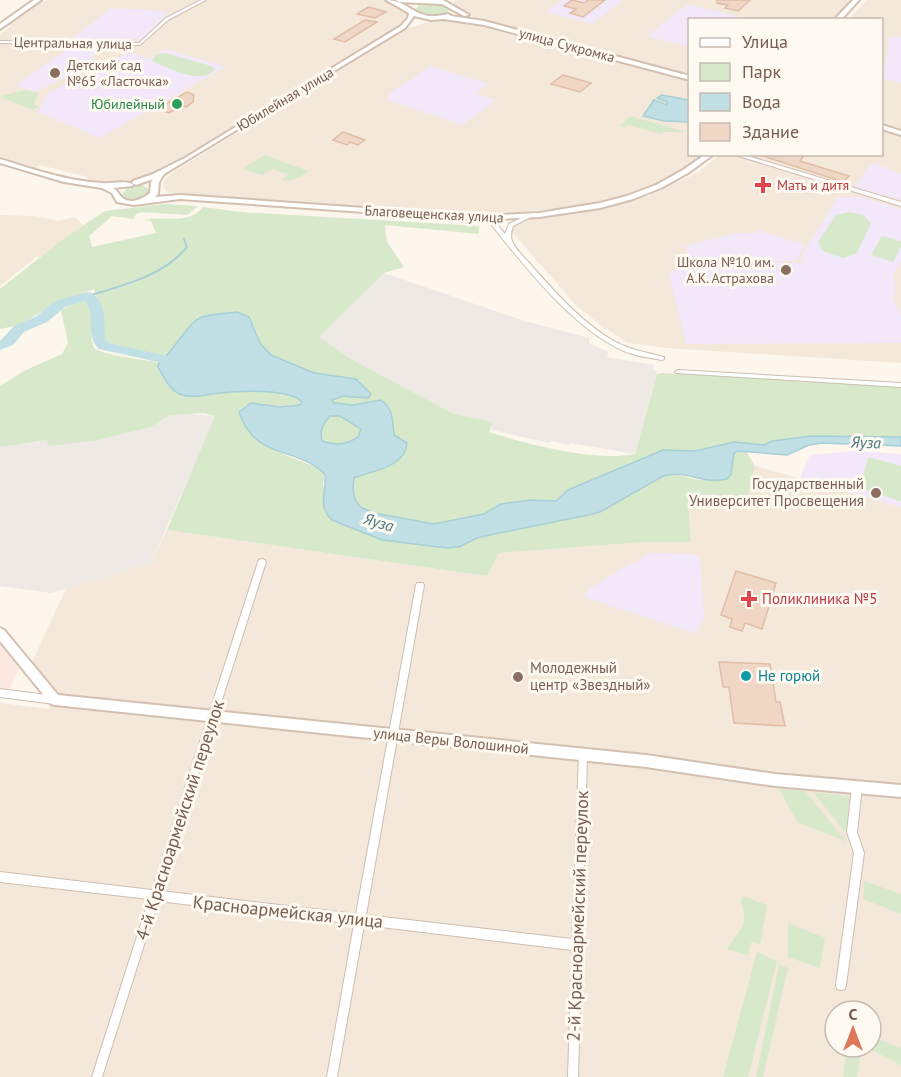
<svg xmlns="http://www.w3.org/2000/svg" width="901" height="1077" font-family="'PT Sans',sans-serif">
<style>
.residential{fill:#f3e8da;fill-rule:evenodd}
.commercial{fill:#fbe8e1}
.industrial{fill:#eee9e4}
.education{fill:#f2e8f9}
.green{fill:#d7e9ca}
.water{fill:#c1e0e5;stroke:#a7cfd6;stroke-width:1.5;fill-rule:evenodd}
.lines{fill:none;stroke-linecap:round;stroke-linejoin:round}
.stream{stroke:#a7cfd6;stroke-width:2}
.river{fill:#c1e0e5;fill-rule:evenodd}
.building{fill:#f0d6c5;stroke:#e1bda6;stroke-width:1.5}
.street-casing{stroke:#cebeb1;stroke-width:2}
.secondary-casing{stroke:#d3c0b1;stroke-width:4}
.street{fill:#fff;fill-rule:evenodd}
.secondary{fill:#fff;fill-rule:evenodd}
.education-dot{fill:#8d6e63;stroke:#fefaf2;stroke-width:2}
.leisure-dot{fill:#2e9e5b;stroke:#fefaf2;stroke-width:2}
.health-dot{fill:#e0444e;stroke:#fefaf2;stroke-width:2}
.culture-dot{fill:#0f9aa8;stroke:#fefaf2;stroke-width:2}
.labels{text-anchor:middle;stroke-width:6;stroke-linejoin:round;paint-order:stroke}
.far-street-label{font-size:14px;fill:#765d4f;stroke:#fefaf2}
.far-education-label{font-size:14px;fill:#785e54;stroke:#fefaf2;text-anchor:start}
.far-leisure-label{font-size:14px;fill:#27864d;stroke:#fefaf2;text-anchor:end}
.far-health-label{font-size:14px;fill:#be3a42;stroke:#fefaf2;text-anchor:start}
.education-label{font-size:15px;fill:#785e54;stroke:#fefaf2;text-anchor:end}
.health-label{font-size:15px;fill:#be3a42;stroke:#fefaf2;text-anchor:start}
.culture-label{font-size:15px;fill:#0d838f;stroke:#fefaf2;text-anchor:start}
.street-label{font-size:15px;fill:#765d4f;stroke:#fefaf2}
.water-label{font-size:16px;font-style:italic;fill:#477781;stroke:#fefaf2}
.near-street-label{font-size:18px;fill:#765d4f;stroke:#fefaf2}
</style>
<rect width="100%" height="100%" fill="#fcf6ec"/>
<!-- residential -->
<path class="residential" d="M 48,0 L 383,0 L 405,11 L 408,17 L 405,22 L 165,168 L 136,180 L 110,184 L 88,180 L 88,177 L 40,165 L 36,168 L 0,156 L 0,34 L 11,26 L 8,25 L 36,5 Z
M 455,0 L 852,0 L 833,19 L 690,20 L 689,76 L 483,21 L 459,10 L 454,4 Z
M 868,0 L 901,0 L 901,130 L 882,125 L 882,20 L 847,20 Z
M 449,19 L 689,79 L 690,154 L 703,155 L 665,180 L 632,193 L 579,206 L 533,211 L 499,213 L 430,211 L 188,195 L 168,192 L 163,188 L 164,180 L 175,171 L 408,28 L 428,22 Z
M 882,130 L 901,135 L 901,363 L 667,348 L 628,343 L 599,324 L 575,304 L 512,232 L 515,224 L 525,220 L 603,209 L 649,196 L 697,173 L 720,155 L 882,154 Z
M 0,215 L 34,216 L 59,221 L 74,217 L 83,225 L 42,256 L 36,257 L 0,286 Z
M 755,466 L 901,507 L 901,1077 L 0,1077 L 0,703 L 49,709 L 57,690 L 31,664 L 67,587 L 151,563 L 167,530 L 487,576 L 499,553 L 646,542 L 691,542 L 688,500 L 746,506 ZM 835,1011 L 871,1011 L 871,1047 L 835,1047 Z"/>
<!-- commercial -->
<path class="commercial" d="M 0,644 L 19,669 L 9,690 L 0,689 Z"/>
<!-- industrial -->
<path class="industrial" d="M 384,273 L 525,321 L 589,338 L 589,343 L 608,352 L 607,357 L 654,365 L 653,369 L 657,373 L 635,454 L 570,443 L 569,445 L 551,441 L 549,443 L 492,430 L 492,422 L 454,414 L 351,359 L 318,337 Z
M 180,413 L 216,416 L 151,563 L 51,593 L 0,586 L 0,447 L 48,440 L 49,445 L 151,427 L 170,415 Z"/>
<!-- education -->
<path class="education" d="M 563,0 L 623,0 L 592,24 L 546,12 Z
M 687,4 L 749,19 L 690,20 L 689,47 L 647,36 Z
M 111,8 L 149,10 L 169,12 L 142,39 L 71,39 Z
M 889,37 L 901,37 L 901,83 L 884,79 Z
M 72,46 L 97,46 L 92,61 L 89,63 L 90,66 L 36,91 L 15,86 Z
M 166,49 L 225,67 L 100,138 L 38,112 L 48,93 L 130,52 L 149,59 Z
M 431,66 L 488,84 L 475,94 L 496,100 L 463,125 L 388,100 L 388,94 Z
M 872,162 L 901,174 L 901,200 L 854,187 Z
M 838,197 L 862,197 L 901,209 L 901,261 L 894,273 L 895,295 L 892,296 L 901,317 L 901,343 L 686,344 L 669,275 L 682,264 L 690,264 L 685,246 L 737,233 L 756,233 L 758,230 L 805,245 L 796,261 L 696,263 L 804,263 L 801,257 Z
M 854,451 L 901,454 L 901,507 L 800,478 L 810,455 Z
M 648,553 L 693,554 L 700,557 L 704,617 L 696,634 L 584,597 L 586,591 L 633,562 L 636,563 Z"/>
<!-- green -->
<path class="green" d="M 431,3 L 444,5 L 449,11 C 438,20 426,16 414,12 L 419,5 Z
M 165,53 L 211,66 L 215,69 C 202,86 172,69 156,63 L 152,60 L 156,55 Z
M 25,90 L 38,93 L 34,104 L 39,107 L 33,110 L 2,98 L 4,95 Z
M 630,116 L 686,132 L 663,132 L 661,134 L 627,125 L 624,128 L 620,126 Z
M 264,155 L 309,171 C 302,177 291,182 282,180 L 288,174 L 272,169 L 262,175 L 243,169 Z
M 142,185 L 150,190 L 147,197 L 130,200 L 122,195 L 128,187 Z
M 165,204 L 198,206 L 187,215 L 141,212 L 136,214 L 133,219 L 112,216 L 89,236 L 92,247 L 156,233 L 151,221 L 143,220 C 164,215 188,226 203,207 L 241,212 L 479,226 L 479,234 L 385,225 L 387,242 L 404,267 L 384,273 L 319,337 L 351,359 L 454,414 L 493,422 L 489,432 C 529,445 594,462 635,454 L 657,374 L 663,373 L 901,387 L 901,437 L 812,436 L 772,441 L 764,445 L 734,442 L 695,451 L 663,450 L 568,490 L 556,501 L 501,504 L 484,514 L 434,524 L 369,512 C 355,505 351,493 354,478 L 404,441 L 394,435 C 392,420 394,410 381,400 L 353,405 L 334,403 L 332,400 L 343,396 L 368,398 L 371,394 L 356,379 L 314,373 L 271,355 L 260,343 L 253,324 L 237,312 C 188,318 197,321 168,356 L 108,344 L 104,340 L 103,315 L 94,289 L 53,305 L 20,325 L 0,329 L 0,289 L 66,237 L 105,211 Z
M 849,212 L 863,215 L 871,223 L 857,253 L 843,258 L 823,251 L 818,242 L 836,215 Z
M 882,236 L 901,241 L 901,247 L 893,262 L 871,255 Z
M 79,301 L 88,302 C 98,318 86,334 95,349 C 114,358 139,358 159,363 L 158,367 L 185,396 C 209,396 285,382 302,402 L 300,405 L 293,407 L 247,405 L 239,412 C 245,428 267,445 283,454 C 297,461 312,463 325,474 L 323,485 L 332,520 L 372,536 L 459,547 L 477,538 L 600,512 L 663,476 C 682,471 686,480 701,480 C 711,480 721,476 731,474 L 734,453 L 746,451 L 755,466 L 746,506 L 688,501 L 691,542 L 646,542 L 499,553 L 487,576 L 167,530 L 215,416 L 204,413 L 170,415 L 151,427 L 97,440 L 49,446 L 47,440 L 0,447 L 0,386 L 24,371 L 62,354 L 68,343 L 61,310 Z
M 330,416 L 340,416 L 361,429 L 358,437 C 345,445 336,446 322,441 C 320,430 323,425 330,416 Z
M 868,457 L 901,466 L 901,501 L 860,489 Z
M 779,789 L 805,791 L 847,842 L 797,822 Z
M 813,792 L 854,797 L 845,832 Z
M 864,881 L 901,894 L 901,914 L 863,899 Z
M 743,896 L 767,905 L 760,944 L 751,942 L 748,956 L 727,949 C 739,929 750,927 741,902 Z
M 788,923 L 825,938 L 820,968 L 788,957 Z
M 757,952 L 777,961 L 748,1077 L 723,1077 Z
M 779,965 L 788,968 L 763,1077 L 756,1077 Z
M 872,1037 L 901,1048 L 901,1065 L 871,1050 Z
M 847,1047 L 856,1047 L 856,1050 L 861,1052 L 857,1077 L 843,1077 Z"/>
<!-- water -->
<path class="water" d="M 662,95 L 689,100 L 689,122 L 664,121 L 643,116 L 654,100 L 667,105 L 667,102 L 657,98 Z
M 237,312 L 249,317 L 260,343 L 271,355 L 314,373 L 356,379 L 371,394 L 368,398 L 343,396 L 332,400 L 334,403 L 353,405 L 381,400 C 394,410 392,419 394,435 L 407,443 C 406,467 371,471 354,478 C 352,489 353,501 362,508 L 374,513 L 434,524 L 484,514 L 501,504 L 531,500 L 556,501 L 568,490 L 663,450 L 695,451 L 734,442 L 764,445 L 772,441 L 812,436 L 901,437 L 901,446 L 822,443 L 809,445 L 787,455 L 738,451 L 734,453 L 731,474 L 727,479 C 702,485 686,469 663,476 L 600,512 L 588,515 L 494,534 L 477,538 L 459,547 L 447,548 L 382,540 L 332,520 C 317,506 327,491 325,474 C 294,445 256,461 239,412 L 251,403 L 280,407 L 300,405 L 302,402 C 290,388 237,391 219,393 C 207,394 189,400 178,393 C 169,388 163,376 158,367 L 159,363 C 173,352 189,321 202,317 C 213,313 226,314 237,312 ZM 330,416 L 340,416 L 361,429 L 358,437 C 345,445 336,446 322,441 C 319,430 323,424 330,416 Z"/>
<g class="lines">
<!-- stream -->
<path class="stream" d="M 88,296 C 123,285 164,276 187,247 L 184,239"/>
<!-- river -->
<path class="river" d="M 88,292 C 107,297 104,323 105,339 L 109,343 L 190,361 L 192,364 L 190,367 L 185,368 L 99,349 C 84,334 97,314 85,301 L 65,307 L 47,322 L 24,332 L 13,345 L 0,350 L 0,341 L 14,326 L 37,316 L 55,301 Z"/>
</g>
<!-- building -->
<path class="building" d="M 572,0 L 584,3 L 588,0 L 605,0 L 583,17 L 570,13 L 576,9 L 564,6 Z
M 717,0 L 750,0 L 738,11 L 725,8 L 728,5 L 717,3 Z
M 368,7 L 372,8 L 386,12 L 375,18 L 357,14 Z
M 365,20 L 377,22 L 345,42 L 334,39 Z
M 563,75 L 591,83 L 580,92 L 551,84 Z
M 187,92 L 194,95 L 193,102 L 186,107 L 180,106 L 169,113 L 157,109 Z
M 343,132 L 365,140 L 358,145 L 350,142 L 347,145 L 333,140 Z
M 757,154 L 805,154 L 800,161 L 849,176 L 843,182 Z
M 736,571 L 776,583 L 762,629 L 745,623 L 742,631 L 730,627 L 732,619 L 721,615 Z
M 719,662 L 770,664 L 776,702 L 780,702 L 785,726 L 734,723 L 729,687 L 723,687 Z"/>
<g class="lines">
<defs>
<path id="street" d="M 201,0 L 206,0 L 168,20 L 140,45 L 0,43 L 0,41 L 139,43 L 166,18 Z
M 732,154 L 741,154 L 901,202 L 901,206 Z
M 529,214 L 532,216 L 531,217 L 513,226 C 511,232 510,238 513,243 C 517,251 525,258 531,265 C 555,292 580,321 612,340 C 630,350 645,352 664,357 L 664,359 L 662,360 C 653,358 643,357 635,355 C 579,338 522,263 486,218 L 491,217 L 505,234 L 509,224 Z
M 678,370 L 901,383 L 901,387 L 676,373 L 675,372 L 676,371 Z
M 262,559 L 265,560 L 266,562 L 161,891 L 356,914 L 416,585 L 417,583 L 423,583 L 424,585 L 366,915 L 572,939 L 579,755 L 580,752 L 583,751 L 586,752 L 587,755 L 578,1077 L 568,1077 L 572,950 L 364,925 L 337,1077 L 327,1077 L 354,924 L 158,901 L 102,1077 L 92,1077 L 149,899 L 0,882 L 0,872 L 152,890 L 258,562 L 259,560 Z
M 0,689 L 55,696 L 58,697 L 59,700 L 58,703 L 55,704 L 0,697 Z
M 857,783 L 860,784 L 862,787 L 857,832 L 864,853 L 846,985 L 845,989 L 841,990 L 837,989 L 836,985 L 854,853 L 847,832 L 852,787 L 854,784 Z"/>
<path id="secondary" d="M 34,0 L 41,0 L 0,29 L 0,24 Z
M 386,0 C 411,0 414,23 448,14 L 451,16 L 484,21 L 690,76 L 690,80 L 484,25 L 444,19 L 431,20 L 414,16 L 405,28 L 164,174 L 159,182 L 158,194 L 155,197 L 180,195 L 478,216 L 539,213 L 600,203 L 627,196 L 656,185 L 683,170 L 706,154 L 714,154 L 688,173 L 661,188 L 633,199 L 600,208 L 539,217 L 478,220 L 180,199 L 134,205 L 117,202 L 112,193 L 102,188 L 64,182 L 0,163 L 0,159 C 33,169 66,181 101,183 C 110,184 125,180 133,184 L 132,186 L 113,188 C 118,191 119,196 124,199 C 133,204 144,198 150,193 L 151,182 L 153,179 L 136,185 L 132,183 L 133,181 L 153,174 L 185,158 L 401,26 L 408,18 L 409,13 Z
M 396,0 L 443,0 L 469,15 L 464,16 L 442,4 L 399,2 Z
M 853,0 L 859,0 L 841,20 L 834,20 Z
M 882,125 L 901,131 L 901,135 L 882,129 Z
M 0,628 L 4,630 L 58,695 L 646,755 L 775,774 L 901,785 L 901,797 L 775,786 L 646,767 L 55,705 L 51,704 L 0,641 Z"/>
</defs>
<!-- street casing -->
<use href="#street" class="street-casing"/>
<!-- secondary casing -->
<use href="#secondary" class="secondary-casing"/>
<!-- street -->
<use href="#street" class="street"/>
<!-- secondary -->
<use href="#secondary" class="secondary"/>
</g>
<!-- markers -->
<g class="education-dot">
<circle cx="55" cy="73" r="6"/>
<circle cx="786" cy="270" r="6"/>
<circle cx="876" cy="493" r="6"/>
<circle cx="518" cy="677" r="6"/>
</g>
<circle class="leisure-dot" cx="177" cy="104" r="6"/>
<g class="health-dot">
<path d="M760 176h6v6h6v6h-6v6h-6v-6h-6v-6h6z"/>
<path d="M746 590h6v6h6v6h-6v6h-6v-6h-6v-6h6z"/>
</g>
<circle class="culture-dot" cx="746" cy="676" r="6"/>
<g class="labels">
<!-- far-street labels -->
<g class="far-street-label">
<text transform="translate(73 43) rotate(1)" y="5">Центральная улица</text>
<text transform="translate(567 45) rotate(15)" y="5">улица Сукромка</text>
<text transform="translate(285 99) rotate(-31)" y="5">Юбилейная улица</text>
<text transform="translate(434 214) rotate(3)" y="5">Благовещенская улица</text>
</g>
<!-- far-education labels -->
<g class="far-education-label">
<text x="67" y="70">Детский сад<tspan x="67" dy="16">№65 «Ласточка»</tspan></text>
<text x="774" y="267" text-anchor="end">Школа №10 им.<tspan x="774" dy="16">А.К. Астрахова</tspan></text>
</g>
<!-- far-leisure labels -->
<g class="far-leisure-label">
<text x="165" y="109">Юбилейный</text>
</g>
<!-- far-health labels -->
<g class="far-health-label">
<text x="777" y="190">Мать и дитя</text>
</g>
<!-- education labels -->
<g class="education-label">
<text x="864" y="489">Государственный<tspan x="864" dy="17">Университет Просвещения</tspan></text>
<text x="530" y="673" text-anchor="start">Молодежный<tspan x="530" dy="17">центр «Звездный»</tspan></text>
</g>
<!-- health labels -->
<g class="health-label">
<text x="762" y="604">Поликлиника №5</text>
</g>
<!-- culture labels -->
<g class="culture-label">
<text x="758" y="681">Не горюй</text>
</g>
<!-- street labels -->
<g class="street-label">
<text transform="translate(451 741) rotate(6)" y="5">улица Веры Волошиной</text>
</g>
<!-- water labels -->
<g class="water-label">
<text transform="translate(866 442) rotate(2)" y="6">Яуза</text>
<text transform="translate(379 522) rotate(16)" y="6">Яуза</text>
</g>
<!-- near-street labels -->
<g class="near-street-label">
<text transform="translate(180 820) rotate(-72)" y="6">4-й Красноармейский переулок</text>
<text transform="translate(288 912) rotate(6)" y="6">Красноармейская улица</text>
<text transform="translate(578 916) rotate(-88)" y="6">2-й Красноармейский переулок</text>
</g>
</g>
<!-- legend -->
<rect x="688" y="18" width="195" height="138" fill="#fefaf2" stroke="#c8bbb1" stroke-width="1.5"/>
<rect x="700" y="38" width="30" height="9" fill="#ffffff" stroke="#c8bbb1" stroke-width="1.5"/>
<text x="742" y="48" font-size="18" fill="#765d4f">Улица</text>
<rect x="700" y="63" width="30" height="18" fill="#d7e9ca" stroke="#c8bbb1" stroke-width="1.5"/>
<text x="742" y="78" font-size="18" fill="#765d4f">Парк</text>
<rect x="700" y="93" width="30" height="18" fill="#c1e0e5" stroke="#c8bbb1" stroke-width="1.5"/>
<text x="742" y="108" font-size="18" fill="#765d4f">Вода</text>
<rect x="700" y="123" width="30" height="18" fill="#f0d6c5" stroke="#c8bbb1" stroke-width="1.5"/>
<text x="742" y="138" font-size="18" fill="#765d4f">Здание</text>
<!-- north arrow -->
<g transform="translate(853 1029)"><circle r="28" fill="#fefaf2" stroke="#c8bbb1" stroke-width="1.5"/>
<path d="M0-4.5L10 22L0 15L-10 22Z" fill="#dd7759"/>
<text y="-9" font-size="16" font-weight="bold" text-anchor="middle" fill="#765d4f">С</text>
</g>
</svg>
